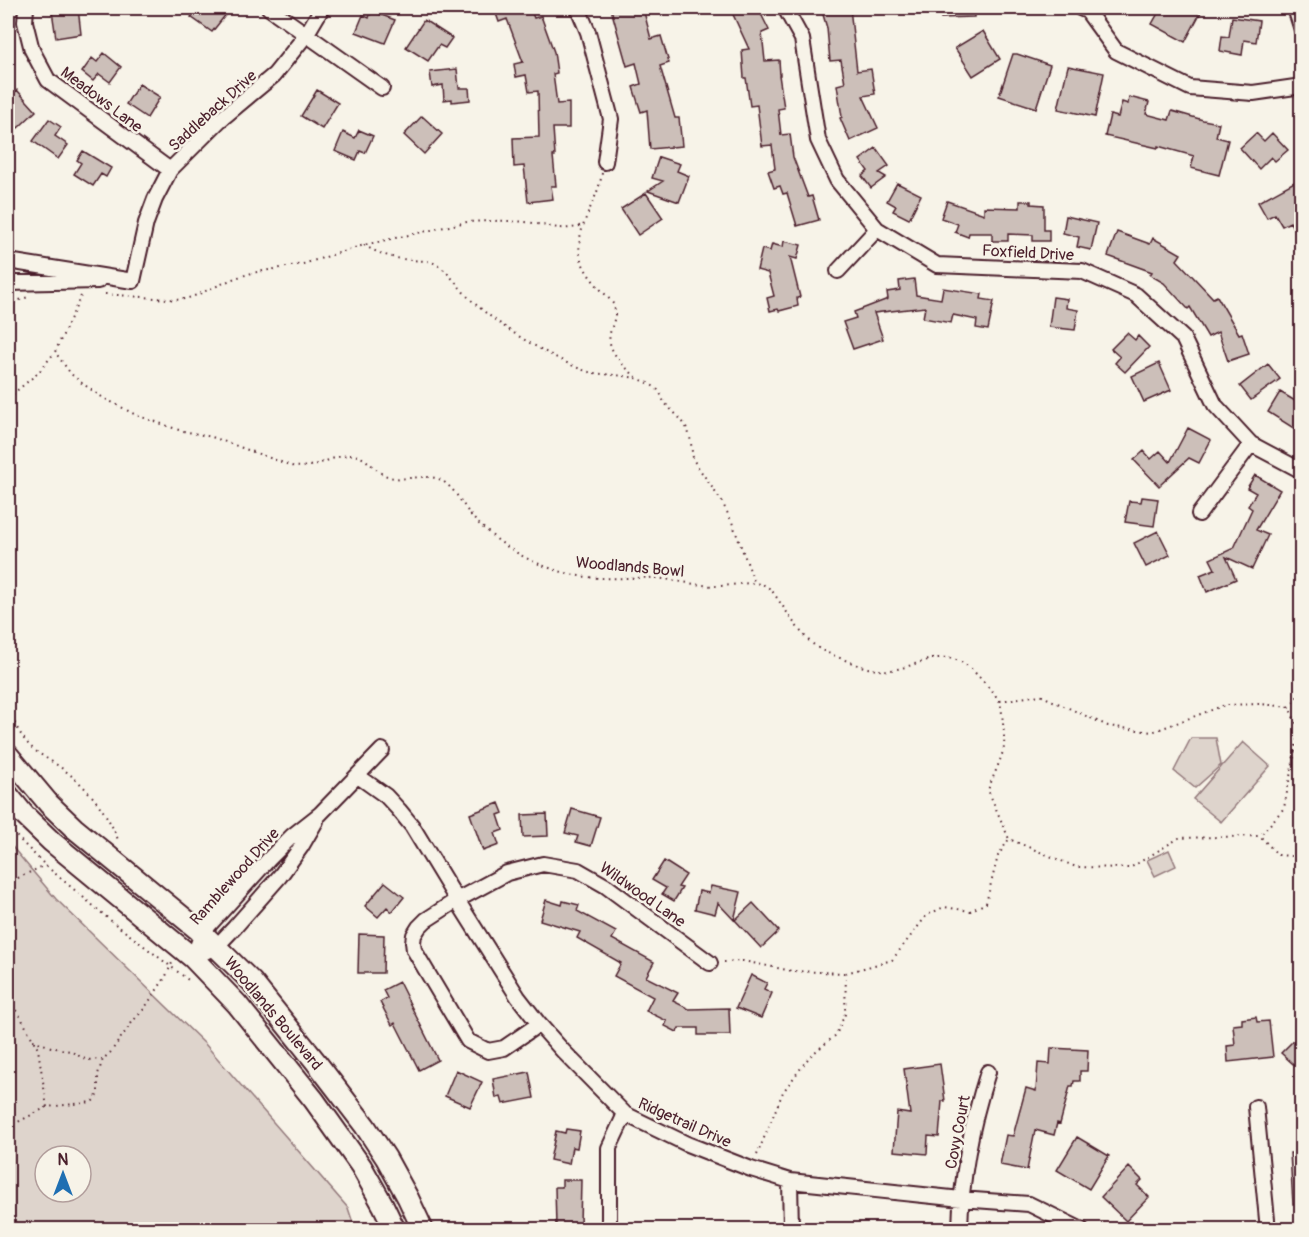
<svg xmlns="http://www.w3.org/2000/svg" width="1309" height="1237" font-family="Pangolin,sans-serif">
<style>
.green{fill:#ded4cc;stroke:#947a7c;stroke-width:1.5;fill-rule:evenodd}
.building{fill:#ccbfb9;stroke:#4a1f2b;stroke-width:1.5}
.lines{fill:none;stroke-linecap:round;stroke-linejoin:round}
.street-casing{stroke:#4a1f2b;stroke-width:18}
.secondary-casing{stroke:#4a1f2b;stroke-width:24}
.path{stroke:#4a1f2b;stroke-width:2;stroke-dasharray:1.5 4.5;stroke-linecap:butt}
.street{stroke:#f7f3e8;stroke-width:14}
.secondary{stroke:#f7f3e8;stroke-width:20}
.labels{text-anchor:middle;stroke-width:5;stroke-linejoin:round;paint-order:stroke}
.street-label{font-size:16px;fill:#4a1f2b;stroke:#f7f3e8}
</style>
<rect width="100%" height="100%" fill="#f7f3e8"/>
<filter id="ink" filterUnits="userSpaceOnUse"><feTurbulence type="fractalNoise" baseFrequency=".0167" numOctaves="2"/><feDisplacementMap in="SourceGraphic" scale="12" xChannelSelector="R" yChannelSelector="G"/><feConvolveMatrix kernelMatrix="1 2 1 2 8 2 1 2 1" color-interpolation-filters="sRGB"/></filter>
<g filter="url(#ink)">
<!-- green -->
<path class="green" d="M 1191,738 L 1216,738 L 1221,765 L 1195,788 L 1174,771 Z
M 1243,742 L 1270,766 L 1221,822 L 1193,799 Z
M 8,842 L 56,899 L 205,1044 L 348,1208 L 355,1229 L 8,1229 ZM 45,1156 L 81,1156 L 81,1192 L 45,1192 Z
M 1169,850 L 1176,866 L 1155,876 L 1147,860 Z"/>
<!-- building -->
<path class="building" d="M 78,8 L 81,34 L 56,38 L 52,11 Z
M 198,8 L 231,8 L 212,32 L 191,17 Z
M 494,8 L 530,8 L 534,18 L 541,16 L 554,52 L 557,73 L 553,74 L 557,104 L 569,103 L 569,128 L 553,128 L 555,156 L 553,156 L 556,186 L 551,186 L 553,199 L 528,202 L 524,166 L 514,167 L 513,138 L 539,137 L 538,91 L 529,92 L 526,75 L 516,77 L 514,64 L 523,62 L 507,19 L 499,22 Z
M 618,8 L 643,8 L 651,39 L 661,36 L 669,63 L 660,66 L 675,118 L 679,118 L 682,146 L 650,149 L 647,110 L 641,112 L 633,87 L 641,84 L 636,63 L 627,66 L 611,9 Z
M 730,8 L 758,8 L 769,30 L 762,33 L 765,61 L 779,60 L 780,75 L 779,75 L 784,108 L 778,109 L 781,135 L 790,134 L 793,157 L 808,197 L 812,196 L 819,220 L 797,226 L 787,193 L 783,194 L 780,186 L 774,188 L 768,171 L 775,169 L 772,145 L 762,146 L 757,105 L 750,106 L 746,78 L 744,78 L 742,50 L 749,49 Z
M 821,8 L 850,8 L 857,71 L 871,69 L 875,94 L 863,96 L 878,128 L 850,141 L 840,118 L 842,117 L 837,85 L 845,83 L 841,60 L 830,61 L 827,28 Z
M 940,8 L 974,8 L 974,17 L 941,18 Z
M 1161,8 L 1203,8 L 1185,42 L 1152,24 Z
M 371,11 L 395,20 L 385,43 L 356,32 L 363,15 L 369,18 Z
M 1232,17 L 1259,21 L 1256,42 L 1244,40 L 1242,55 L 1220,51 L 1222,36 L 1229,37 Z
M 424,20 L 452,38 L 445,48 L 439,45 L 428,61 L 406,47 Z
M 983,31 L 1000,59 L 973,76 L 955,48 Z
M 104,53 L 121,67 L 110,82 L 99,74 L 93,81 L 82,72 L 92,58 L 97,62 Z
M 1013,54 L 1017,54 L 1050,65 L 1036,108 L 999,96 Z
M 1068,66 L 1104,73 L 1095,117 L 1058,109 Z
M 457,69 L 459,88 L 469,88 L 470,100 L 452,102 L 452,99 L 444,100 L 443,85 L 432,87 L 430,72 Z
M 139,84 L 160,97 L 147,118 L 126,104 Z
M 17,90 L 36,111 L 18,128 L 8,117 L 8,99 Z
M 317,90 L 338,103 L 322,129 L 301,116 Z
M 1129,97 L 1149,102 L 1146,114 L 1169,120 L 1172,111 L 1203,120 L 1219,123 L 1216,137 L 1228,140 L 1219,175 L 1191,168 L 1194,156 L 1158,146 L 1158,148 L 1105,136 L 1110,115 L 1118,117 L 1122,102 L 1128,104 Z
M 422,116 L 442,134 L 424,154 L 404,135 Z
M 49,119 L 61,127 L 55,136 L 68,145 L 58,159 L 33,141 Z
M 359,130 L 373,136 L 365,153 L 360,151 L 356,160 L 335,151 L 343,132 L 355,138 Z
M 1256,133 L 1264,141 L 1272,133 L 1288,150 L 1275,161 L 1271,157 L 1259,169 L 1240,148 Z
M 876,148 L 889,166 L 879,173 L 886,177 L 871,188 L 862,176 L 868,171 L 860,160 Z
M 83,151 L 111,168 L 106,177 L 101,174 L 93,186 L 74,174 L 81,163 L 77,160 Z
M 659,157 L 680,164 L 677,171 L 689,176 L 679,202 L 648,191 L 663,181 L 652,178 Z
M 1298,180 L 1302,186 L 1302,246 L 1290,222 L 1282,226 L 1275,214 L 1267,218 L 1258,202 Z
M 897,183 L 921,195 L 909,219 L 893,211 L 896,206 L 887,201 Z
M 646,193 L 663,218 L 638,235 L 621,209 Z
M 947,201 L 984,214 L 984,207 L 1020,208 L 1020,201 L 1031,201 L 1031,204 L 1044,205 L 1044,230 L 1049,230 L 1049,241 L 1033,241 L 1033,235 L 1008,234 L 1008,241 L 992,241 L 992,233 L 969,233 L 968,237 L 955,232 L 958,224 L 941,218 Z
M 1066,216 L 1097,223 L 1091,250 L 1077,247 L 1079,237 L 1063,233 Z
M 1117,232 L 1150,244 L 1153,238 L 1181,254 L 1177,260 L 1213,298 L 1217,296 L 1239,334 L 1242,333 L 1249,354 L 1228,361 L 1218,332 L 1208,337 L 1190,307 L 1188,309 L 1164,283 L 1150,275 L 1152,272 L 1108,256 Z
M 784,241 L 801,245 L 797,259 L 790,257 L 800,297 L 797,298 L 798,306 L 779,311 L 778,309 L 770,311 L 767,298 L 774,296 L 768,273 L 757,270 L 762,249 L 770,251 L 772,244 L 783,247 Z
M 914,279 L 916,295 L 941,299 L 943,288 L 982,294 L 981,299 L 994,301 L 988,330 L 976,328 L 977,320 L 953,315 L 951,323 L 923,318 L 925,307 L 874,313 L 883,339 L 853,349 L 843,322 L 856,318 L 854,312 L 888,299 L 887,292 L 900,290 L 899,281 Z
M 1053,297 L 1067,299 L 1066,308 L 1078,310 L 1075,330 L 1049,327 Z
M 1127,333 L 1135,340 L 1138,336 L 1149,347 L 1125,372 L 1115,363 L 1120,357 L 1111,349 Z
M 1159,363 L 1171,390 L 1144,402 L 1132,376 Z
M 1268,364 L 1280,379 L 1251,400 L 1240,386 Z
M 1280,392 L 1302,405 L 1302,409 L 1297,416 L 1301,419 L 1295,429 L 1268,412 Z
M 1188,428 L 1211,440 L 1199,463 L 1189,458 L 1159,486 L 1134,460 L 1144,451 L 1151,459 L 1160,451 L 1170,462 Z
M 1255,475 L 1280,490 L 1256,530 L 1268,535 L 1252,569 L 1226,557 L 1236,579 L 1207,592 L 1200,575 L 1215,569 L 1210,559 L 1234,548 L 1252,509 L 1248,506 L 1256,493 L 1247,488 Z
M 1142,497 L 1158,499 L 1154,526 L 1125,522 L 1129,501 L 1141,502 Z
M 1158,531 L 1170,555 L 1146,567 L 1134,543 Z
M 499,803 L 503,813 L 498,815 L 503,830 L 495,833 L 499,845 L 483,851 L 470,814 Z
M 572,809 L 600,817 L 591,846 L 576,842 L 578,836 L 565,833 Z
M 547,814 L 548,836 L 523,837 L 522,815 Z
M 664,861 L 686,875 L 678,887 L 682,888 L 674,901 L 662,894 L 666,888 L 652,880 Z
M 385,882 L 404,897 L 392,912 L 387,907 L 378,917 L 365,906 Z
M 711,886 L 741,892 L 734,920 L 718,903 L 715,914 L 695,909 L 699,891 L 709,893 Z
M 546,900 L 562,905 L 563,901 L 579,905 L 577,911 L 616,932 L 612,939 L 654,962 L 646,977 L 678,993 L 673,1001 L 689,1009 L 729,1008 L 730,1035 L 698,1035 L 698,1028 L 679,1028 L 677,1032 L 665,1026 L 667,1021 L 646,1011 L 653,997 L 614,976 L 621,963 L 577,938 L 580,932 L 540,920 Z
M 753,903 L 779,931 L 761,948 L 735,920 Z
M 359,934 L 384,935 L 383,973 L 358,973 Z
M 751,975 L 767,983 L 764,989 L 772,993 L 761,1018 L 736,1008 Z
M 399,982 L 438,1060 L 419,1070 L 395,1023 L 392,1025 L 380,1002 L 387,998 L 383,990 Z
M 1256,1017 L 1257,1022 L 1269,1021 L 1273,1057 L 1228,1062 L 1227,1046 L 1235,1045 L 1233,1025 L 1242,1024 L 1242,1019 Z
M 1302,1032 L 1302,1072 L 1281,1053 Z
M 1051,1048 L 1088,1050 L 1087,1071 L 1080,1071 L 1080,1081 L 1074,1081 L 1073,1086 L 1070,1086 L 1060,1124 L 1057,1123 L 1054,1135 L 1035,1130 L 1027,1170 L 1000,1165 L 1006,1135 L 1013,1136 L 1026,1088 L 1036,1091 L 1038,1063 L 1050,1064 Z
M 940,1064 L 945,1101 L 942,1101 L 939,1137 L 928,1136 L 927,1154 L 894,1151 L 897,1112 L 910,1114 L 904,1069 Z
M 456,1070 L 482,1082 L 470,1107 L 445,1096 Z
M 529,1072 L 534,1098 L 503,1104 L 501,1097 L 496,1098 L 493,1079 Z
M 566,1129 L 580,1131 L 577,1148 L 572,1147 L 569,1164 L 550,1160 L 556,1131 L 565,1133 Z
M 1077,1137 L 1109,1156 L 1089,1189 L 1057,1170 Z
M 1290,1153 L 1302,1153 L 1302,1204 L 1293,1204 Z
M 1129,1167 L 1142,1180 L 1137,1185 L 1149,1197 L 1126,1221 L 1101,1197 Z
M 562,1180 L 581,1180 L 580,1225 L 556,1226 L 555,1187 L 562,1187 Z"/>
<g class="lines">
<defs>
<path id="street" d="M 26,8 L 25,22 L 32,50 L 48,80 L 170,170
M 269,8 L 382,88
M 578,8 L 588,32 L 611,119 L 605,162
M 785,8 L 802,39 L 818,140 L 837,180 L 877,229 L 937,265 L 1082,271 L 1136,295 L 1183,338 L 1215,405 L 1251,444 L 1302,471
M 1080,8 L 1087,11 L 1116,51 L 1190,88 L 1253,93 L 1302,86
M 1295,8 L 1302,30
M 8,261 L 133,281
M 838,271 L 877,229
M 133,281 L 146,223 L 155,199 L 170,170 L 220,120 L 274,75 L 306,35 L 322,8
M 8,283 L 98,281
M 1199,514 L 1251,444
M 358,776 L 386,796 L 399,810 L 412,826 L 457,900 L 518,997 L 539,1024 L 563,1051 L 625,1114 L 687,1144 L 751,1169 L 790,1181 L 961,1199 L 1029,1204 L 1082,1230
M 193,958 L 202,933 L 269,859 L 292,836 L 320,814 L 382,750
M 193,958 L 217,946 L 235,927 L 280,876 L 301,847 L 316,821
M 539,1024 L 504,1048 L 488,1051 L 468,1041 L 414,950 L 413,942 L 414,935 L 419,927 L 426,920 L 457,900 L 507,873 L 543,864 L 578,870 L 606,886 L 710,963
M 1256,1107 L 1268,1230
M 790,1181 L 791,1230
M 609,1230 L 609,1148 L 625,1114
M 960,1230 C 961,1177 972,1122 988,1072"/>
<path id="secondary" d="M 8,755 L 49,804 L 74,828 L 202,933 L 252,982 L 316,1062 L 365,1126 L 386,1158 L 408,1198 L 423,1230
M 8,795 L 25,816 L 52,842 L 193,958 L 237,1004 L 314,1100 L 361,1166 L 383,1205 L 395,1230"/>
</defs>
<!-- street casing -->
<use href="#street" class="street-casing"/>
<!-- secondary casing -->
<use href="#secondary" class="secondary-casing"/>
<!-- path -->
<path class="path" d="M 602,173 C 601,180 599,186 597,192 C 587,218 569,244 587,272 C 594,284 606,294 614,305 C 617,316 613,322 610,333 C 606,351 625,367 637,378
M 364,245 C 378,254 395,259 412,260 C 419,261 428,260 434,263 C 447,269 459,288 469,298 C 495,323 528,343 559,359 C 569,364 579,369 589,372 C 612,377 638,372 658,390 C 661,394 662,398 664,402 C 673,413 685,420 689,434 C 692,443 691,452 694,461 L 722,502 L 732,522 L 755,584
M 105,294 L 180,300 L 192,297 L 235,278 L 252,273 L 303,264 L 364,245 L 467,222 C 486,221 506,220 525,222 C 545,224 563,233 582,225
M 81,296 L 55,352 L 71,374 L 83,384 L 102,397 L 136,415 L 179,430 L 212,437 L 292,466 C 314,470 328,457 349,455 C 367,454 373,471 387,476 C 404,483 424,472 441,480 C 455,488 463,506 473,518 C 500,546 532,565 570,574 C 598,581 627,577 656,578 C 675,580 694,585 714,586 C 728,587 751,580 764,585 C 771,588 775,595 779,601 C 793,620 805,644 828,653 C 843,659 864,669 879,670 C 912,674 938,642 970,668 C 975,672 998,697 1000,702 C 1002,707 1005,742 1004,747 C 1002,758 992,779 988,790 L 1009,839 L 1076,867 L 1130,868 L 1179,838 L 1260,836 L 1278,855 L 1302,857
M 8,301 L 14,302 L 28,297
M 8,398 L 38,373 L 55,352
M 1000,701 L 1040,695 L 1108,726 L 1152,732 L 1225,705 L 1261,704 L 1289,707 L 1299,730 L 1284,808 L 1260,836
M 8,706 C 12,719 20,736 30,746 C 38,754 50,760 60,767 C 87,786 107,811 119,842
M 1289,707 L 1302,691
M 8,828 L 45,865 L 110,920 L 191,982
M 8,885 L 18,878 L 45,865
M 724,962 L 743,961 L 792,971 L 846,973
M 8,1001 L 19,1014 L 38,1049 L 47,1107
M 33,1040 L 51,1047 L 70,1051 L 87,1060 L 102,1059
M 8,1127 L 47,1107 L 92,1102 L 96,1098 L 98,1092 L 98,1074 L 103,1059 L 110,1053 L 133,1021 L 144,1009 L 165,978 L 173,961
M 757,1155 L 783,1092 L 810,1056 L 836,1035 L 845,1014 L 846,973 L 892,960 L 927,915 L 944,907 L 970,911 L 986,903 L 998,856 L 1009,839
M 8,1218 L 22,1230"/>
<!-- street -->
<use href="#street" class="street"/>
<!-- secondary -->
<use href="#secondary" class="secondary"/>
</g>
</g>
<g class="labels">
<!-- street labels -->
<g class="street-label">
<text transform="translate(102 99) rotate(37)" y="6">Meadows Lane</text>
<text transform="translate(212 110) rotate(-42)" y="6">Saddleback Drive</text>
<text transform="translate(1028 252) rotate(3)" y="6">Foxfield Drive</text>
<text transform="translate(630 566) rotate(5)" y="6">Woodlands Bowl</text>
<text transform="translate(234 876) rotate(-48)" y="6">Ramblewood Drive</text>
<text transform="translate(643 894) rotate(35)" y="6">Wildwood Lane</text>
<text transform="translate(274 1013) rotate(50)" y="6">Woodlands Boulevard</text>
<text transform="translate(685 1122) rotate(24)" y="6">Ridgetrail Drive</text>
<text transform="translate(957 1132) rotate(-79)" y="6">Covy Court</text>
</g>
</g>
<!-- margin -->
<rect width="1309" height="1237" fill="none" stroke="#f7f3e8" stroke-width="30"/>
<rect x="15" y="15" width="1279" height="1207" fill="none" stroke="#4a1f2b" stroke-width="2" filter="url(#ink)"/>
<!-- north arrow -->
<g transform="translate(63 1174)"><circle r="28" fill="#f7f3e8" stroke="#b29e9c" stroke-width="1.5"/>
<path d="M0-4.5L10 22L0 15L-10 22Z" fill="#1f6fb2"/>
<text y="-9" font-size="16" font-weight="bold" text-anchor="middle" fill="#4a1f2b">N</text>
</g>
</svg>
